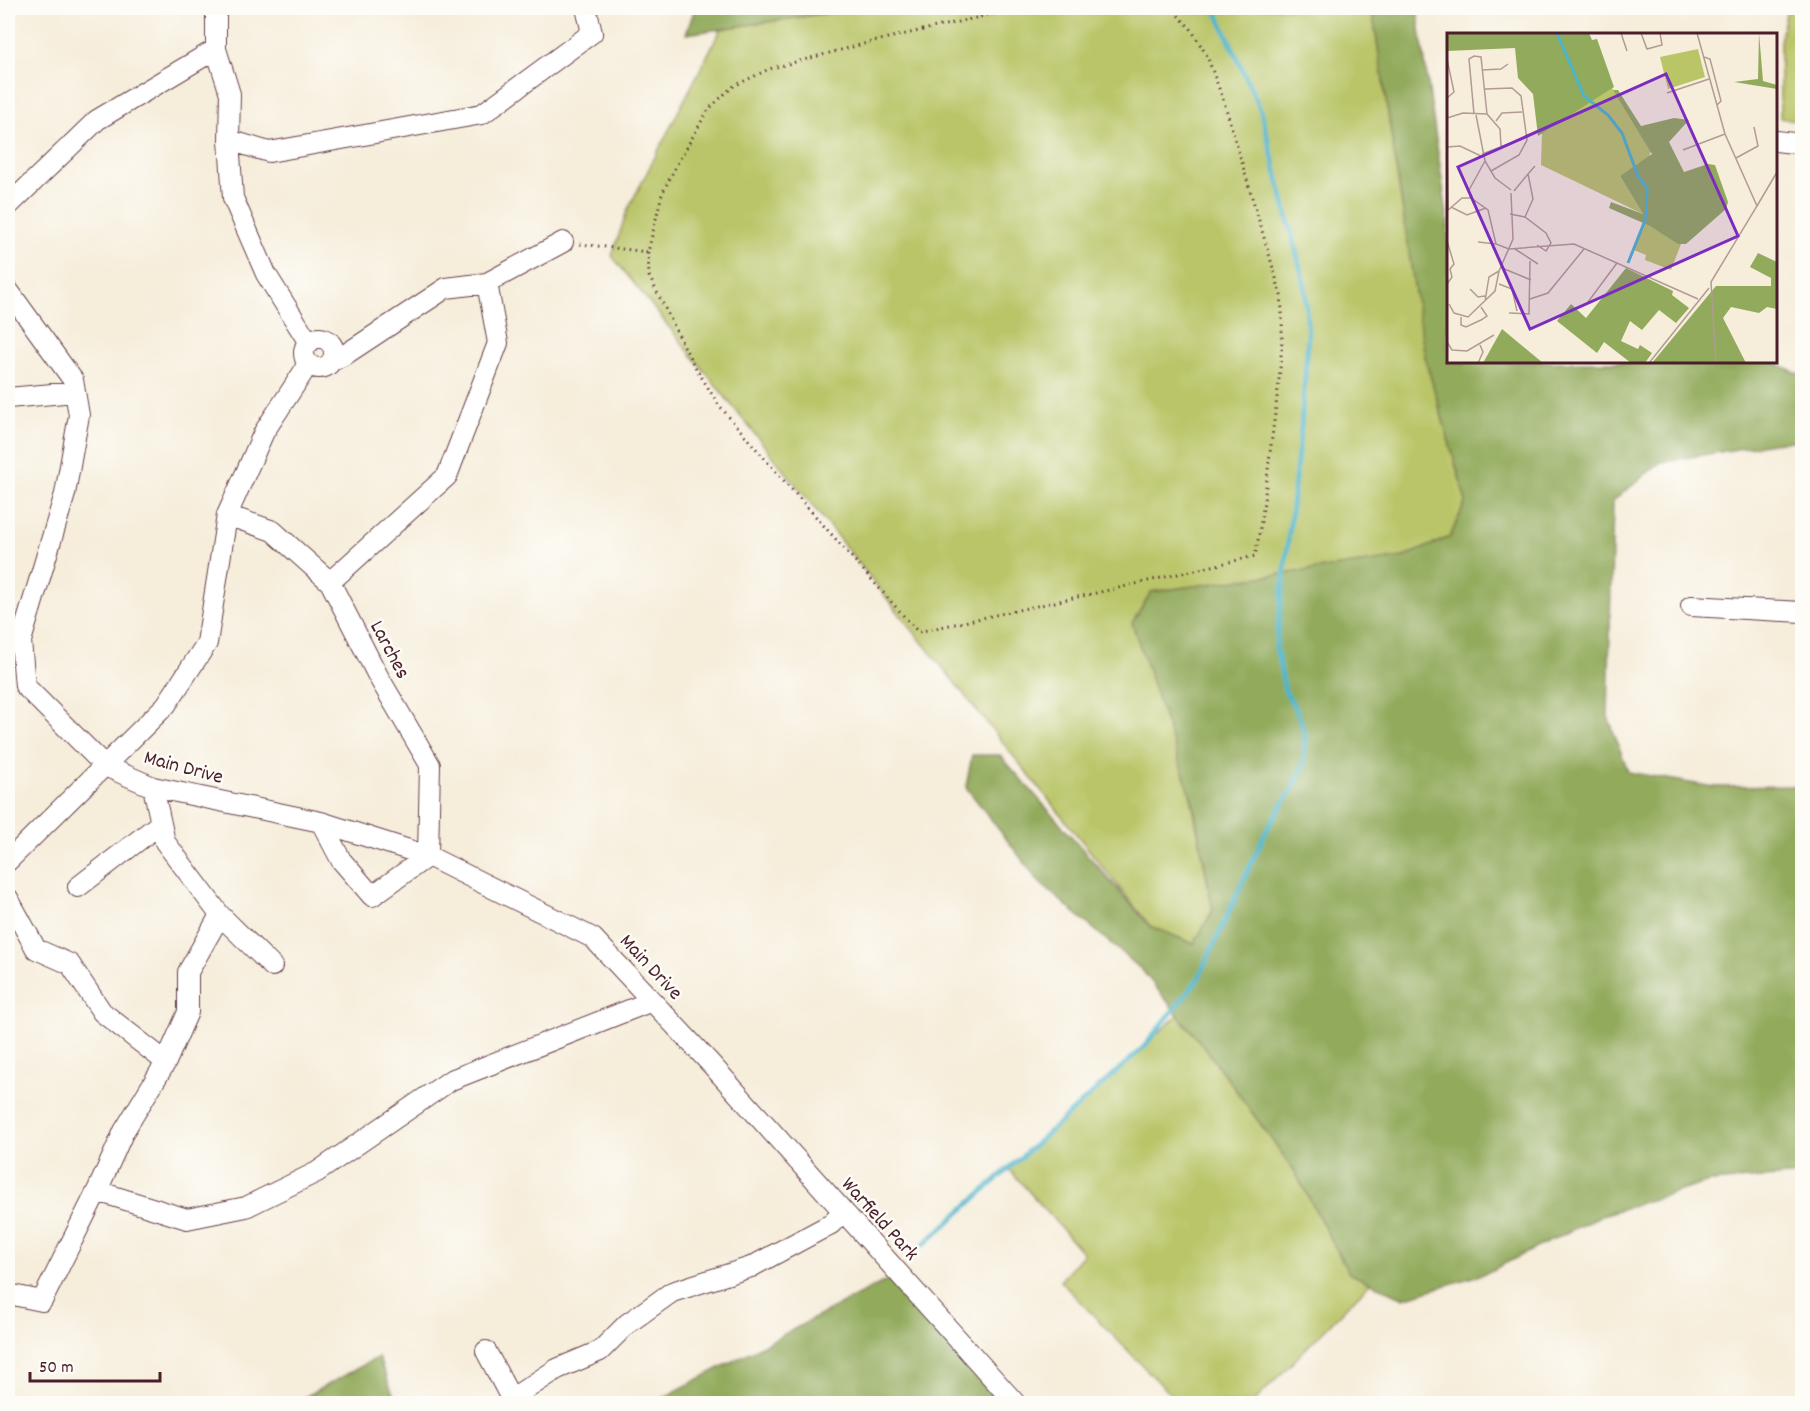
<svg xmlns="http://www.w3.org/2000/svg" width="1810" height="1411" font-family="Dekko,sans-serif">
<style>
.green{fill:#b9c567;stroke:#827249;stroke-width:1.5}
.forest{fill:#92aa5c;stroke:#6e6444;stroke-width:1.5}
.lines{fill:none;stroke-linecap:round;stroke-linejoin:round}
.stream{stroke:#4db5cb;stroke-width:5}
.minor-casing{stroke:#643e45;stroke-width:22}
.path{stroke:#643e45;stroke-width:3;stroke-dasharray:1.5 4.5;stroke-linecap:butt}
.minor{stroke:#fff;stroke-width:20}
.labels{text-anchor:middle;stroke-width:5;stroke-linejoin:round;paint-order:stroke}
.street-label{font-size:21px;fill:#4a1f2b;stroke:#fdfcf7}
.inset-river{fill:none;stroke:#4db5cb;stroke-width:3}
.inset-road{fill:none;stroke:#b19b94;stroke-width:1.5}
.view{fill:#7b2cbf;fill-opacity:0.15;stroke:#7b2cbf;stroke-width:3}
.inset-edge{fill:none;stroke:#4a1f2b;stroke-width:3}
</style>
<rect width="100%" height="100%" fill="#fdfcf7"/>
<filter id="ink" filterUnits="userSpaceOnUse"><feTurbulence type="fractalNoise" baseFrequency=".0167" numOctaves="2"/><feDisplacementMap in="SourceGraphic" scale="12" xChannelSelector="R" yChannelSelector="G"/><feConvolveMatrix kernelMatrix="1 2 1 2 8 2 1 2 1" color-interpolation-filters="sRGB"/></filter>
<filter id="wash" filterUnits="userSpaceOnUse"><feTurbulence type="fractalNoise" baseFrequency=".008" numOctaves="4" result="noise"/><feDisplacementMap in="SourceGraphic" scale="24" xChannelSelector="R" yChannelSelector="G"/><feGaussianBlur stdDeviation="1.35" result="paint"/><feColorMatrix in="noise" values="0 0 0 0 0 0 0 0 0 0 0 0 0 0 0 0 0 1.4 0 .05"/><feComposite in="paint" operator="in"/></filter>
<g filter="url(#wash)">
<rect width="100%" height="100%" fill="#f6edda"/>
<!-- green -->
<path class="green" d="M 860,8 L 1372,8 L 1425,357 L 1466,501 L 1450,537 L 1404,557 L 1151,592 L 1213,910 L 1194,944 L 1150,926 L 612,256 L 627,211 L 721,29 Z
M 1787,8 L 1802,8 L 1802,121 L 1780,118 L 1780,41 Z
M 1178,1015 L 1208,1052 L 1294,1170 L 1349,1273 L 1370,1283 L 1253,1403 L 1179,1403 L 1060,1281 L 1084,1254 L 1009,1169 Z"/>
<!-- forest -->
<path class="forest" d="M 695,8 L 860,8 L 686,34 Z
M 1372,8 L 1417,8 L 1448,221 L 1448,362 L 1773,362 L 1802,375 L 1802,440 L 1772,443 L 1661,462 L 1613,501 L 1608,716 L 1628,772 L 1713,787 L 1802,786 L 1802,1175 L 1709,1182 L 1602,1215 L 1486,1273 L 1404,1298 L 1349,1273 L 1294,1170 L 1208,1052 L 1142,970 L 1041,884 L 966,787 L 972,755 L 1000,755 L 1150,926 L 1194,944 L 1213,910 L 1193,802 L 1132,623 L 1151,592 L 1404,557 L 1450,537 L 1466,501 L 1425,357 Z
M 891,1278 L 998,1403 L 651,1404 Z
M 378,1357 L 397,1403 L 294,1403 Z"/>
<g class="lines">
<!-- stream -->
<path class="stream" d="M 923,1245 L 1144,1047 L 1198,979 L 1267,829 L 1293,788 L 1304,764 L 1305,734 L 1297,711 L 1285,691 L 1276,647 L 1301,427 L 1308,335 L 1305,287 L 1261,111 L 1218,15 L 1213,8"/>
</g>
</g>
<g filter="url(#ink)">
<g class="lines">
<defs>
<path id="minor" d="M 216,8 L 216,49 L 230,94 L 229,140 L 233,198 L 266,274 L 309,343
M 229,140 L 269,152 L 482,114 L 592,33 L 586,8
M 1776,141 L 1802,144
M 8,206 L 97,120 L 216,49
M 8,290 L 73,380 L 79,415 L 65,494 L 21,641 L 25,686 L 105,766 L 153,787 L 321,822 L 428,856 L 593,938 L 711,1064 L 1016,1404
M304 353a15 15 0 1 1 30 0a15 15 0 1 1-30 0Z
M 332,361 L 346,354 L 446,288 L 487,283
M 8,398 L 75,392
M 227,515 L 273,531 L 330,582 L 378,676 L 430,765 L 428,856 L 372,896 L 341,860 L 321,822
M 330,582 L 447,476 L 498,343 L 487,283 L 563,242
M 1691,606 L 1802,612
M 153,787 L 165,842 L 220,915 L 272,966
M 8,861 L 166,705 L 207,643 L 227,515 L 264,432 L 304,371 L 307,362
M 78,887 L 161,823
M 8,898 L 36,949 L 70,964 L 102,1012 L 166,1062
M 97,1191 L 187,1219 L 246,1207 L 317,1172 L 451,1080 L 652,1001
M 8,1294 L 42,1301 L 97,1191 L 124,1131 L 166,1062 L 188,1012 L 188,972 L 220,915
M 486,1351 L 514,1404
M 511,1399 L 557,1369 L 600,1351 L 627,1324 L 672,1292 L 751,1267 L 831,1224 L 843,1211"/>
</defs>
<!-- minor casing -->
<use href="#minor" class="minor-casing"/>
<!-- path -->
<path class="path" d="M 580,244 L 648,252 L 662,194 L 677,164 L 708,110 L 732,87 L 769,69 L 871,42 L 1019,8
M 648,252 L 649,276 L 691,360 L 718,404 L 770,465 L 918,632 L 1114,589 L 1255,556 C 1263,516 1267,477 1272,437 C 1278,390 1285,342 1281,295 L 1224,102 L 1207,56 L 1191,29 L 1171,8"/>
<!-- minor -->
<use href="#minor" class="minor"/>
</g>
</g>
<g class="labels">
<!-- street labels -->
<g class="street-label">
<text transform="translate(391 649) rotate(62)" y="7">Larches</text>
<text transform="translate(184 766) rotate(15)" y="7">Main Drive</text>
<text transform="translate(652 966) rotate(47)" y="7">Main Drive</text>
<text transform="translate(881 1218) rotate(48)" y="7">Warfield Park</text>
</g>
</g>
<!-- overview -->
<g transform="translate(1447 33)">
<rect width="330" height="330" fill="#f6edda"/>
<path d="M 251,16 L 258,44 L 221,56 L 213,24 ZM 165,55 L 205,116 L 201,126 L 173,143 L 196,181 L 94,132 L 95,100 ZM 198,190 L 234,211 L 224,237 L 198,227 L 199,222 L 187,217 Z" fill="#b9c567"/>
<path d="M 0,0 L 142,0 L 145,7 L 150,6 L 167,54 L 91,103 L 86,61 L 71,45 L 68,15 L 0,18 ZM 312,0 L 316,48 L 330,52 L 330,56 L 287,49 L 311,46 ZM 166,57 L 171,57 L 194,93 L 227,85 L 242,87 L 222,109 L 237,139 L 261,131 L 268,132 L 281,169 L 279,176 L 239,211 L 231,211 L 203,193 L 162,175 L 164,169 L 196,181 L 173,143 L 205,121 ZM 311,220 L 330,229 L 330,276 L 320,274 L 312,280 L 284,274 L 276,285 L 299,330 L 205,330 L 269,253 L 324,253 L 324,245 L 303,234 ZM 179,235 L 226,258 L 225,262 L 242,275 L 229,290 L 212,277 L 195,297 L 183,288 L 174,308 L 191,316 L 193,312 L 205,320 L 198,330 L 184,330 L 157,309 L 150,320 L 110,288 L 124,271 L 139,285 ZM 55,296 L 96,330 L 36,330 Z" fill="#92aa5c"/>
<path class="inset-river" d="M 110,0 L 137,63 L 161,82 L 175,100 L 191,143 L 200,155 L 199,185 L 181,230"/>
<path class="inset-road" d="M 174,0 L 180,18M 194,0 L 200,16 L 215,12 L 213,0M 250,0 L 278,101 L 310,173 L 264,249 L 269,330M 257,24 L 263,26 L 274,68 L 270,72M 0,26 L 7,59 L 0,65M 35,37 L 54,36 L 61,31M 38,56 L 65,55 L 74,63 L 80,107 L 72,122 L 44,138M 220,60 L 262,46M 27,81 L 22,26 L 27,23 L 34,24 L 40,81M 29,82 L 38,128 L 48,145 L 64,157M 0,85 L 16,80 L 40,81 L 53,96 L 54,113M 49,88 L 55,80 L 75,79M 0,113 L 1,176M 0,114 L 13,113 L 36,124M 236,117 L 278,101M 35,121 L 78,105M 289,125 L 311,113 L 307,94M 13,140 L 22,157M 67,158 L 81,141M 24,165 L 22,157 L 38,128M 310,173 L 330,139M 4,174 L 20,182 L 39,175M 0,178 L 15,165 L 24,165 L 41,177 L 49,211 L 62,216 L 127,211 L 251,266M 63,181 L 78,184 L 99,200 L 104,210 L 99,218 L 90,212M 78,184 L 86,166 L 81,141 L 88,133M 0,208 L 7,231 L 3,236 L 5,244 L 0,251M 31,209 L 49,211M 68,216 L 91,231M 55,235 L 84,247M 52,251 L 65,256 L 70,278M 23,256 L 31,264 L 38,263M 83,266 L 101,260 L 137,216M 38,268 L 42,244 L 52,238M 141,269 L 170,230M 2,271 L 7,280 L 21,284 L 48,258 L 52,238 L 66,206 L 64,160M 62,280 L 82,281 L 83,228M 14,284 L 14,292 L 19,294 L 34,287 L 40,283 L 34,274M 0,309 L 5,317 L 20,318 L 47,302M 31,330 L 36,319 L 33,312M 202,330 L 262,255"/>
<path class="view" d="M 219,41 L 291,203 L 83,296 L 11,134 Z"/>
<rect width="330" height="330" class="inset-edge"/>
</g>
<!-- margin -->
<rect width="1810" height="1411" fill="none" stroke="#fdfcf7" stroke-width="30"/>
<!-- scale -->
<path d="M30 1372v9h130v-9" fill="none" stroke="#4a1f2b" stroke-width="3"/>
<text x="39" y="1372" font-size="18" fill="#4a1f2b" stroke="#fdfcf7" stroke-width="4.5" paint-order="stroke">50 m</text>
</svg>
